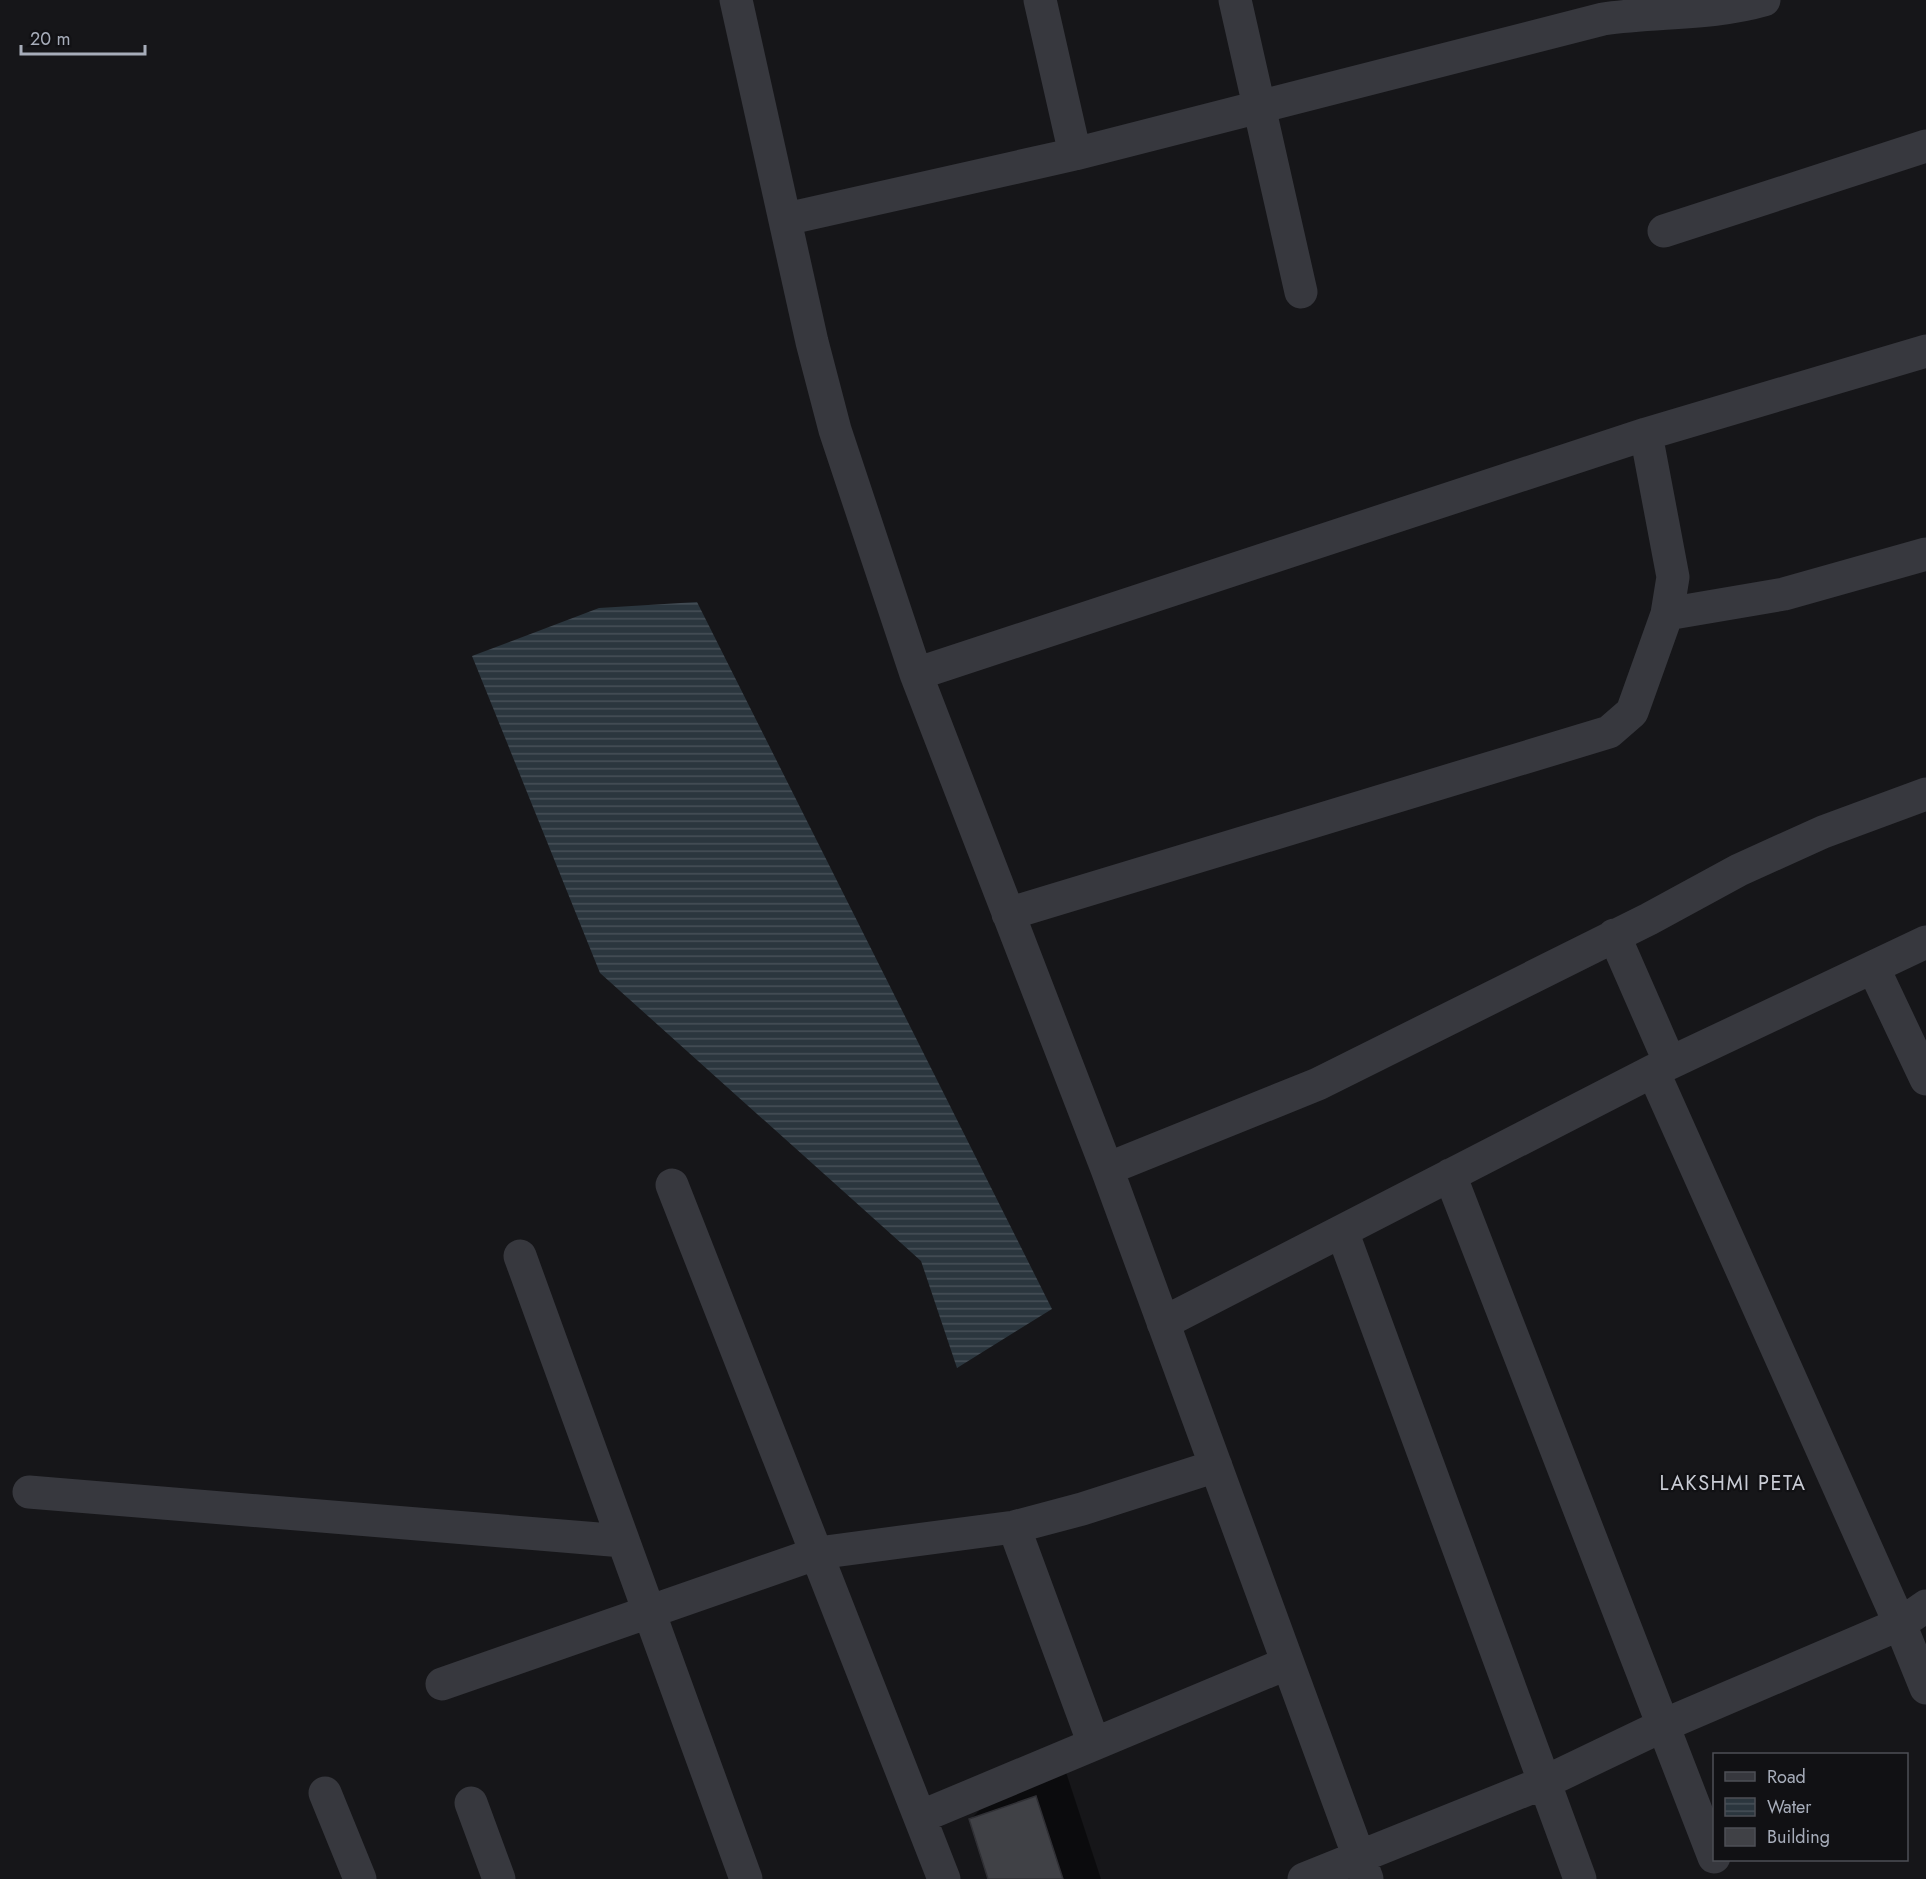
<svg xmlns="http://www.w3.org/2000/svg" width="1926" height="1879" font-family="Jost,sans-serif">
<style>
.water{fill:url(#water-rules)}
.shadow{fill:#0007}
.building{fill:#404146;stroke:#303035;stroke-width:1.5}
.lines{fill:none;stroke-linecap:round;stroke-linejoin:round}
.minor{stroke:#37383e;stroke-width:33}
.labels{text-anchor:middle;stroke-width:4.5;stroke-linejoin:round;paint-order:stroke}
.neighbourhood-label{font-size:20px;letter-spacing:1.5px;fill:#c9ccd5;stroke:#111114}
</style>
<defs>
<pattern id="water-rules" width="6" height="5" patternUnits="userSpaceOnUse" patternTransform="scale(1.5)"><rect width="6" height="5" fill="#2b363e"/><path d="M0 2.5h6" fill="none" stroke="#475058"/></pattern>
</defs>
<rect width="100%" height="100%" fill="#161619"/>
<!-- water -->
<path class="water" d="M 697,602 L 1052,1309 L 957,1368 L 921,1261 L 600,973 L 472,656 L 599,608 Z"/>
<!-- shadow -->
<path class="shadow" d="M 1065,1769 L 1101,1879 L 990,1879 L 971,1819 L 999,1790 Z"/>
<!-- building -->
<path class="building" d="M 1036,1796 L 1063,1879 L 988,1879 L 969,1819 Z"/>
<g class="lines">
<!-- minor -->
<path class="minor" d="M 736,0 L 812,342 L 835,430 L 916,674 L 1107,1169 L 1367,1879
M 1040,0 L 1075,154
M 1235,0 L 1301,292
M 786,219 L 1075,154 L 1603,19 C 1657,11 1712,15 1764,0
M 1664,231 L 1926,146
M 1667,614 L 1784,594 L 1926,554
M 916,674 L 1646,434 L 1926,351
M 1008,914 L 1609,732 L 1632,712 L 1667,614 L 1673,577 L 1646,434
M 1614,935 L 1670,1063
M 1873,967 L 1926,1079
M 1653,1071 L 1900,1624 L 1926,1688
M 1107,1169 L 1318,1084 L 1649,919 L 1739,870 L 1823,832 L 1926,794
M 1450,1175 L 1714,1857
M 672,1185 L 944,1879
M 1342,1231 L 1580,1879
M 520,1256 L 746,1879
M 1163,1323 L 1653,1071 L 1926,942
M 29,1492 L 623,1541
M 1014,1527 L 1094,1744
M 442,1684 L 818,1553 L 1014,1527 L 1082,1509 L 1216,1466
M 325,1793 L 360,1879
M 471,1803 L 499,1879
M 920,1817 L 1288,1663
M 1304,1879 L 1543,1783 L 1664,1725 L 1900,1624 L 1926,1606"/>
</g>
<g class="labels">
<!-- neighbourhood labels -->
<g class="neighbourhood-label">
<text x="1733" y="1490">LAKSHMI PETA</text>
</g>
</g>
<!-- legend -->
<rect x="1713" y="1753" width="195" height="108" fill="#111114" stroke="#4d4f56" stroke-width="1.5"/>
<rect x="1725" y="1772" width="30" height="9" fill="#37383e" stroke="#4d4f56" stroke-width="1.5"/>
<text x="1767" y="1783" font-size="18" fill="#a7adba">Road</text>
<rect x="1725" y="1798" width="30" height="18" fill="url(#water-rules)" stroke="#4d4f56" stroke-width="1.5"/>
<text x="1767" y="1813" font-size="18" fill="#a7adba">Water</text>
<rect x="1725" y="1828" width="30" height="18" fill="#404146" stroke="#4d4f56" stroke-width="1.5"/>
<text x="1767" y="1843" font-size="18" fill="#a7adba">Building</text>
<!-- scale -->
<path d="M21 45v9h124v-9" fill="none" stroke="#a7adba" stroke-width="3"/>
<text x="30" y="45" font-size="18" fill="#a7adba" stroke="#111114" stroke-width="4.5" paint-order="stroke">20 m</text>
</svg>
